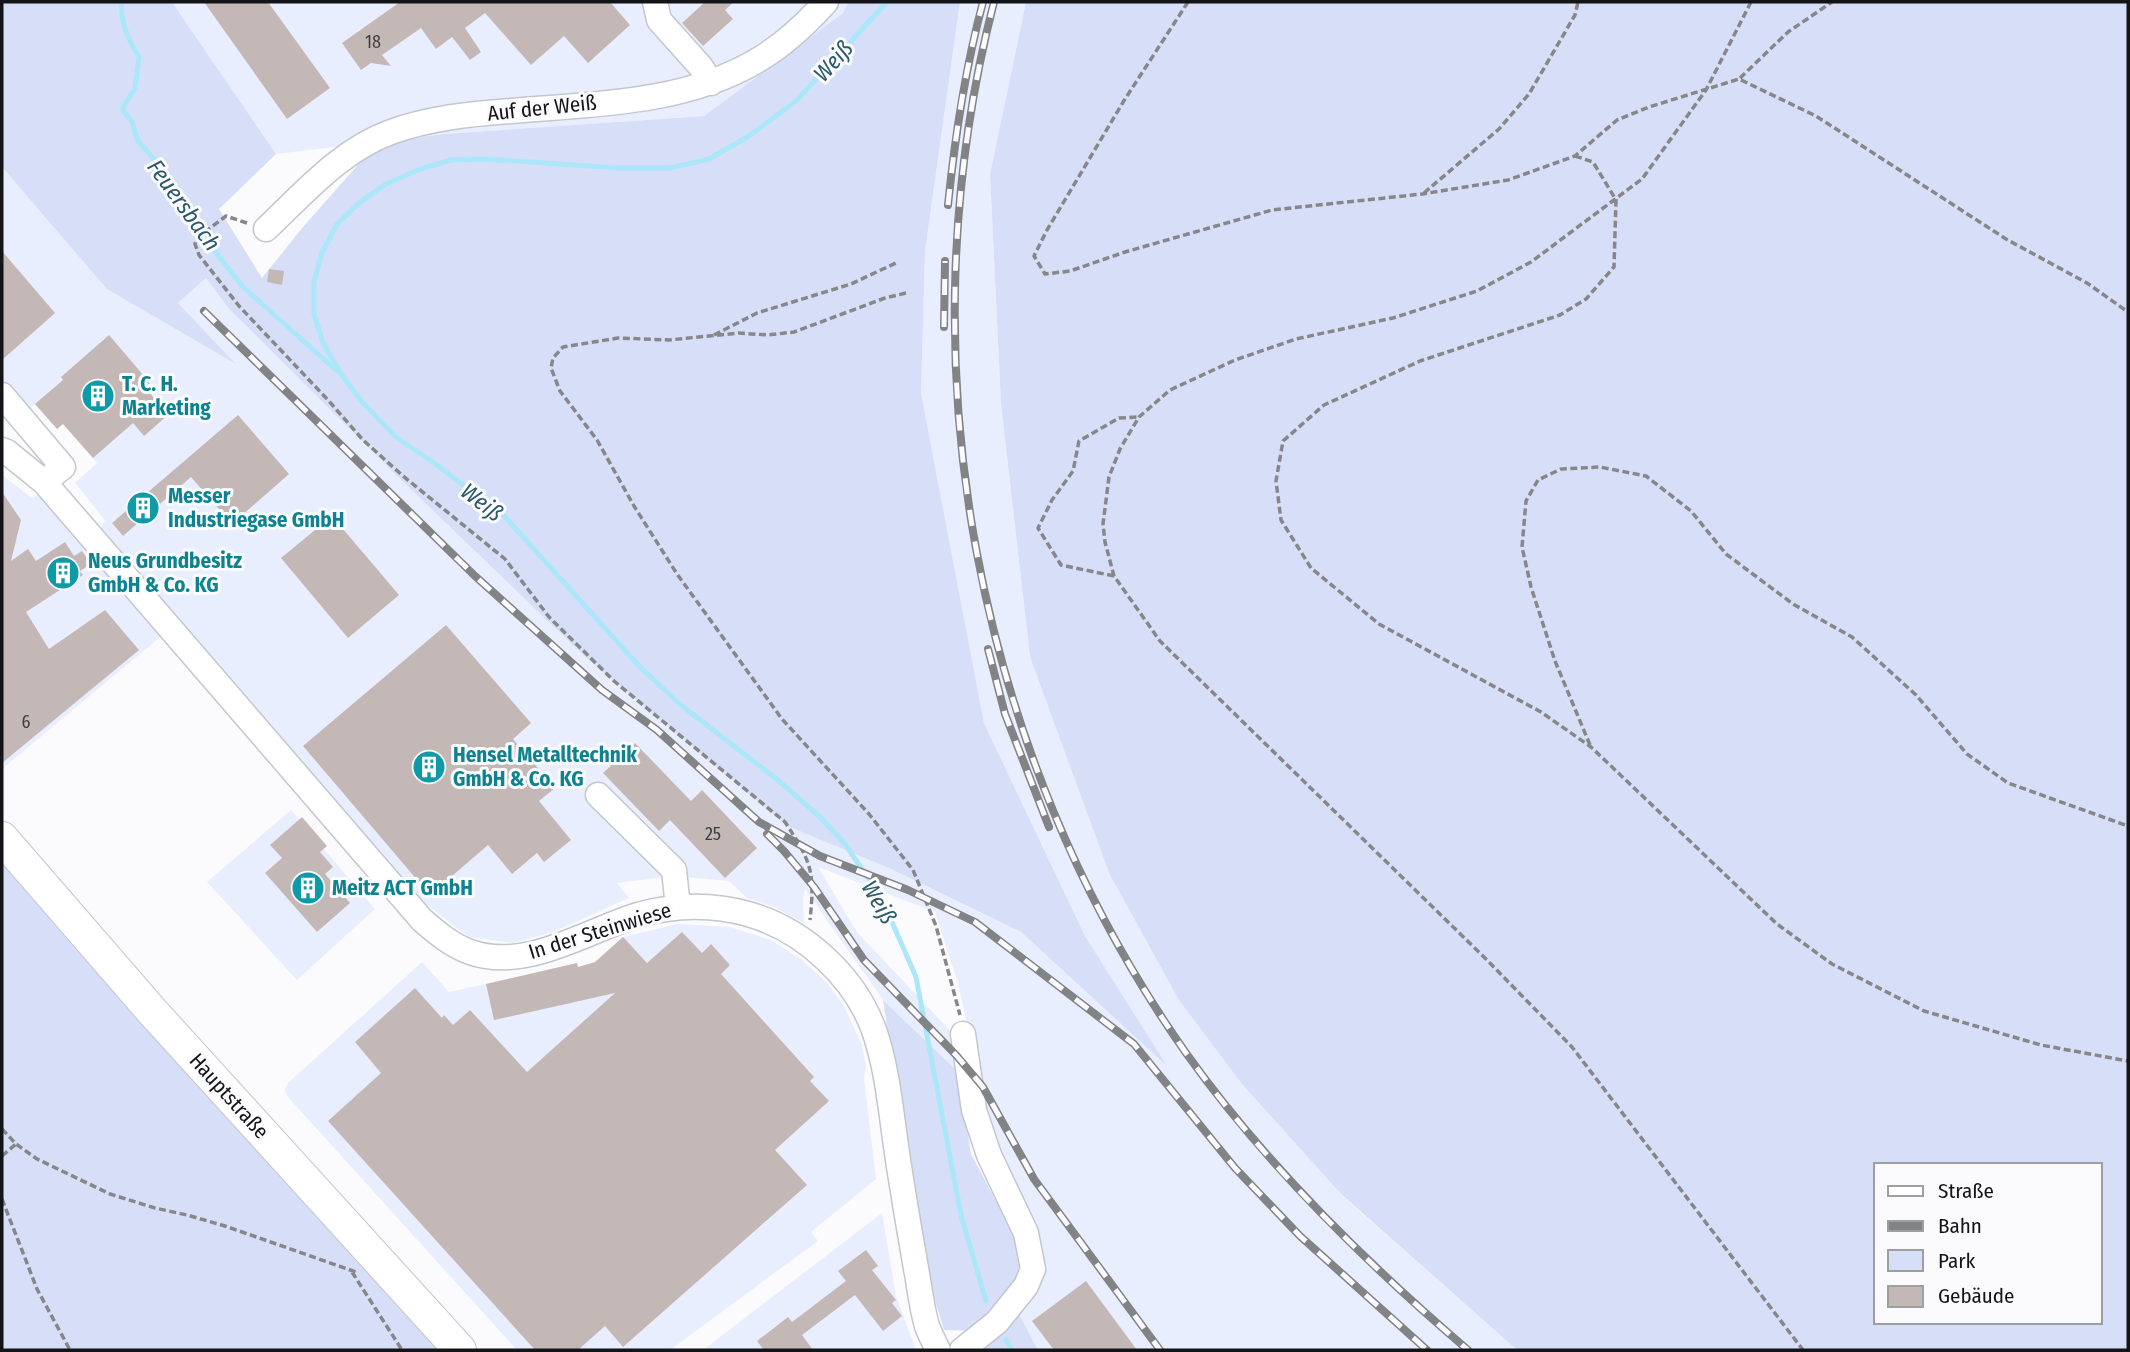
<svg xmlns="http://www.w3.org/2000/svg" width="2130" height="1352" font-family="'Fira Sans Condensed',sans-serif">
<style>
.built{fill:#e9eeff;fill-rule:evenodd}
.green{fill:#d7def8;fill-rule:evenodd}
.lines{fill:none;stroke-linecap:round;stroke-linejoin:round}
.stream{stroke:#abe7f9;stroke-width:5}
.building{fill:#c4b8b6}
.minor-casing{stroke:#c3c6cf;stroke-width:27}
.major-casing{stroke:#c3c6cf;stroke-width:34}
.path{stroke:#87878a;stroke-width:3.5;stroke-dasharray:7 3.5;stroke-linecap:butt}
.minor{stroke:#fff;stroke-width:24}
.major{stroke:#fff;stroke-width:32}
.rail-casing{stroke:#828385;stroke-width:8}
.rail{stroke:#fbfbfd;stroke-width:5;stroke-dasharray:16;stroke-linecap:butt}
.labels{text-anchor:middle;stroke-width:6;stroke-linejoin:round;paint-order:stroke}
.number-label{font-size:18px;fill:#3f3d3f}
.street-label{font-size:21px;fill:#131417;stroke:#fbfbfd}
.culture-label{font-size:21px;font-weight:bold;fill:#0d838f;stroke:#fbfbfd;text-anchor:start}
.water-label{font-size:23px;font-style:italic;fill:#2a5967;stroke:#fbfbfd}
</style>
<rect width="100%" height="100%" fill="#fbfbfd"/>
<!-- built -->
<path class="built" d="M 172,2 L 848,2 L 843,13 L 704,116 L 444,134 L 276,154 Z
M 960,2 L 1026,2 L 990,174 L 1001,404 L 1030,657 L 1109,873 L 1341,1195 L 1517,1350 L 1038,1350 L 1017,1310 L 1038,1279 L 958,1072 L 883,1000 L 805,889 L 803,899 L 804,923 L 774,907 L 747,898 L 729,881 L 674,876 L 617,883 L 629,898 L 553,932 L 513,943 L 469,937 L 424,903 L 101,528 L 105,520 L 75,483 L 97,463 L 63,424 L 57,429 L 35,404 L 27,411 L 2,382 L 2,167 L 36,206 L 234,362 L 178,303 L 206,278 L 229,309 L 395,474 L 584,656 L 787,826 L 889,868 L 1021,932 L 1164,1063 L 1085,936 L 984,723 L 921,393 L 925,251 ZM 818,867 L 935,912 L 958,983 L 974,1056 L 857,932 Z
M 2,475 L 32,498 L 38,495 L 164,634 L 2,769 Z
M 291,810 L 375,909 L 297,980 L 207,882 Z
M 677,924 L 730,927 L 771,940 L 801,959 L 827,983 L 844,1006 L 862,1045 L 866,1066 L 864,1078 L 876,1179 L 811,1232 L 818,1241 L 670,1350 L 517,1350 L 287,1096 L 285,1090 L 288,1083 L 422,962 L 449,992 L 577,963 L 578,967 L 591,964 L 592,965 L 623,937 Z
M 882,1213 L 896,1296 L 916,1350 L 703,1350 Z"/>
<!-- green -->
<path class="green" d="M 2,2 L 172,2 L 276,154 L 219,209 L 262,278 L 303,227 L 378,142 L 444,134 L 704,116 L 843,13 L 848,2 L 960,2 L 925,251 L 921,393 L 984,723 L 1085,936 L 1167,1066 L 1021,932 L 889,868 L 787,826 L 584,656 L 395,474 L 229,309 L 206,278 L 178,303 L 236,364 L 107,289 L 2,167 Z
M 1026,2 L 2128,2 L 2128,1350 L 1517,1350 L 1342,1195 L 1242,1084 L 1179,1000 L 1109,873 L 1030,657 L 1001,404 L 990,174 ZM 1876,1165 L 2100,1165 L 2100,1322 L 1876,1322 Z
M 2,861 L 442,1350 L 2,1350 Z
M 883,1000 L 958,1072 L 971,1154 L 1012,1231 L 1023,1267 L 1017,1283 L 975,1331 L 944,1330 L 923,1261 Z
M 1017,1310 L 1038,1350 L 984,1350 Z"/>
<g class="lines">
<!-- stream -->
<path class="stream" d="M 122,2 C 119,21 129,41 139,57 L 135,88 L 122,109 L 132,122 L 138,141 L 155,160 L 214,250 L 242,286 L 337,371
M 887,2 L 796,101 L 749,136 L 709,159 L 670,168 L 618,168 L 485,159 L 451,160 L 420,169 L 386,184 L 360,202 L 337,224 L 321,255 L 314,282 L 314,314 L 323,343 L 341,374 L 363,403 L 396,437 L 437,465 L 505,517 L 640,667 L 682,706 L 779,781 L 820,817 L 845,844 L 881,897 L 916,977 L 961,1215 L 986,1301
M 1006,1340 L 1012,1350"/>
</g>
<!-- building -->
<path class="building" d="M 204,2 L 268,2 L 330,88 L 287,119 Z
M 400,2 L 610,2 L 630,25 L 588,63 L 564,36 L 531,65 L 485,13 L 465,28 L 481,52 L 470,60 L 452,37 L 436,49 L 421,28 L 382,55 L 391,66 L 371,63 L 361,70 L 342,43 Z
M 705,2 L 734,2 L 725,10 L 733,19 L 703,46 L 682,23 Z
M 2,251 L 55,313 L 2,360 Z
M 269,269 L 284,271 L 282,285 L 267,282 Z
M 109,335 L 150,383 L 145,387 L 168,415 L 144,436 L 133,423 L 93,458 L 63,424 L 57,429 L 35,404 L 63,380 L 61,377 Z
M 238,415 L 289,474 L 232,524 L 191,477 L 123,536 L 112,523 Z
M 2,492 L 21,520 L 11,561 L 28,549 L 36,561 L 65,542 L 74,556 L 82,551 L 91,564 L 80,571 L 83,575 L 26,612 L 49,649 L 105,610 L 139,650 L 2,763 Z
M 332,516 L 399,595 L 348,638 L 281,558 Z
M 446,625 L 531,723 L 513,739 L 555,788 L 539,801 L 571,840 L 544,862 L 537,853 L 512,874 L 488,845 L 430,895 L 303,746 Z
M 635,743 L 691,801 L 702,790 L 757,848 L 725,878 L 670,820 L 659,831 L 603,773 Z
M 302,817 L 327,846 L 320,852 L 333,867 L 325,874 L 350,903 L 317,932 L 265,873 L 282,858 L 270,845 Z
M 682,932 L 702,953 L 711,944 L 730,965 L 721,974 L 814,1077 L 810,1081 L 829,1101 L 775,1150 L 807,1185 L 623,1347 L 605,1326 L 578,1350 L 535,1350 L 328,1121 L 381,1073 L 355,1042 L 415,988 L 442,1018 L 444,1015 L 453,1025 L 470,1010 L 527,1072 L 615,993 L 494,1020 L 486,984 L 577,963 L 578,967 L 595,962 L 623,937 L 647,963 Z
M 866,1250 L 878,1266 L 872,1270 L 896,1300 L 892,1303 L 902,1316 L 883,1331 L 855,1295 L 802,1335 L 813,1350 L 764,1350 L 757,1341 L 788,1317 L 792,1322 L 846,1281 L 838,1271 Z
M 1086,1281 L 1137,1350 L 1054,1350 L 1032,1321 Z"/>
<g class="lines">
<defs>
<path id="minor" d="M 655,2 L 659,20 L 701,67 L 711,83
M 266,229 C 304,193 341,150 391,132 C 429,118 470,114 511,111 C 594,104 684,104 758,60 C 784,45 806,24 826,2
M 2,395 L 63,467 L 44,482
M 2,450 L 7,452 L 44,482 L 422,920 C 437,933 451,945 470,952 C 526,972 586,931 638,915 C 674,905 712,904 748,914 C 805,930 856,978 875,1033 C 888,1072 891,1113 897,1153 C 903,1194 910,1234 917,1274 C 920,1291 922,1309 927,1326 C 930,1334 934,1342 938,1350
M 598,795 L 674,870 L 678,907
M 962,1350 L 997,1322 L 1026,1286 L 1033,1269 L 1026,1233 L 989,1155 L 974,1110 L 963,1034"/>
<path id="major" d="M 2,838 L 151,1010 L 460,1350"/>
</defs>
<!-- minor casing -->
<use href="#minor" class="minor-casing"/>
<!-- major casing -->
<use href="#major" class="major-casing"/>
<!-- path -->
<path class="path" d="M 1188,2 L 1125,99 L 1047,230 L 1034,256 L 1045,274 L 1070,271 L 1125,252 L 1272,210 L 1422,194 L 1508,180 L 1575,156 L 1617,120 L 1649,107 L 1739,79 L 1816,116 L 2006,239 L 2087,283 L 2128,312
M 1751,2 L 1706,90 L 1642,179 L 1531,262 L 1477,291 L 1393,318 L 1296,339 L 1235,360 L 1170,390 L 1139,417 L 1120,449 L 1109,477 L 1103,524 L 1105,542 L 1114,576 L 1160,641 L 1487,960 L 1572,1047 L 1803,1350
M 1740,78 L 1788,32 L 1832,2
M 1575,156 L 1593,162 L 1616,200 L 1614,267 L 1586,299 L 1560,315 L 1420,361 L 1324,405 L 1283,441 L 1276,481 L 1281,520 L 1311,568 L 1379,624 L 1541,712 L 1591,747 L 1777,924 L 1832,964 L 1924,1011 L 2041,1045 L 2128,1061
M 1424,193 L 1499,129 L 1529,94 L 1575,15 L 1578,2
M 247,223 L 226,216 L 197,238 L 195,244 L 199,255 L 239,306 L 328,400 L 363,440 L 403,476 L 505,559 L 549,617 L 614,681 L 785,822 C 812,863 815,872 810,920
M 906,293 L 885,298 L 794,332 L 768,335 L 739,333 L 669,340 L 618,338 L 563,347 L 553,358 L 551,368 L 560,391 L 597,440 L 634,506 L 677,574 L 782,719 L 869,814 L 913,870 L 936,926 L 960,1015
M 714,335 L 757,313 L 851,284 L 898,262
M 1114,576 L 1061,565 L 1038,528 L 1052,500 L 1073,471 L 1079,441 L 1119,418 L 1138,417
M 1590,745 L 1555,661 L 1531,587 L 1522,547 L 1526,501 L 1538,480 L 1561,469 L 1600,467 L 1646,476 L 1691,511 L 1726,554 L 1793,604 L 1852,637 L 1916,695 L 1967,754 L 2008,783 L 2128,826
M 2,1129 L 16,1144 L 37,1159 L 110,1194 L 155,1208 L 187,1215 L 225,1226 L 356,1272
M 2,1156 L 16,1144
M 2,1199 L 37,1289 L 70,1350
M 352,1272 L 402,1350"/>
<!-- minor -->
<use href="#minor" class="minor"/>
<!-- major -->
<use href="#major" class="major"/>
<defs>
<path id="rail" d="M 994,2 C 902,359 974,752 1186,1053 C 1265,1164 1365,1262 1468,1350
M 948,205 C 955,136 965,69 983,2
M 204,311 L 475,576 L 602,690 L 657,730 L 759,822 L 820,856 L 908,890 L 975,922 L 1134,1044 L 1235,1168 L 1300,1236 L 1427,1350
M 944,327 L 945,261
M 988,649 L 1005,714 L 1049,827
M 767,834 L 784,851 L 814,887 L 864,960 L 956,1055 L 983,1087 L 1034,1179 L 1160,1350"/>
</defs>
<!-- rail casing -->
<use href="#rail" class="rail-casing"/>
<!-- rail -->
<use href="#rail" class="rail"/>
</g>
<!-- icons -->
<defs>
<symbol id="building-disc" viewBox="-11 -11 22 22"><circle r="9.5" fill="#0f9aa8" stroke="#fbfbfd"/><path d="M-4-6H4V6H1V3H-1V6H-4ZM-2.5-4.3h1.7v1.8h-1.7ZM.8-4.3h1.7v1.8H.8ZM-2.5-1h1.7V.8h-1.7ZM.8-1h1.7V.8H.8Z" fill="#fff"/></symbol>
</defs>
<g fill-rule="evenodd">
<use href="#building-disc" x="79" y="377" width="38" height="38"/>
<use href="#building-disc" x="124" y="489" width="38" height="38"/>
<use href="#building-disc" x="44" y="554" width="38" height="38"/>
<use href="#building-disc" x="410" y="748" width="38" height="38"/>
<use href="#building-disc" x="289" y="869" width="38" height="38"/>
</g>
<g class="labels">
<!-- number labels -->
<g class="number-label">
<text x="373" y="48">18</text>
<text x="26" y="728">6</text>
<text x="713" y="840">25</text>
</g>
<!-- street labels -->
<g class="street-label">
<text transform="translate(542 108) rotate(-6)" y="7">Auf der Weiß</text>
<text transform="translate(600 931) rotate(-17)" y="7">In der Steinwiese</text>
<text transform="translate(229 1096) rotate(48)" y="7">Hauptstraße</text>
</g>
<!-- culture labels -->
<g class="culture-label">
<text x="122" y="391">T. C. H.<tspan x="122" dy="24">Marketing</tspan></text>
<text x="168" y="503">Messer<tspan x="168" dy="24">Industriegase GmbH</tspan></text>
<text x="88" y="568">Neus Grundbesitz<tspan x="88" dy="24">GmbH &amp; Co. KG</tspan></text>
<text x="453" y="762">Hensel Metalltechnik<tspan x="453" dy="24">GmbH &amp; Co. KG</tspan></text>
<text x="332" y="895">Meitz ACT GmbH</text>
</g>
<!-- water labels -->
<g class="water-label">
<text transform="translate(833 61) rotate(-48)" y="8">Weiß</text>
<text transform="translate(184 205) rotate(54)" y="8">Feuersbach</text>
<text transform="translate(482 502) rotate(38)" y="8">Weiß</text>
<text transform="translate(879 902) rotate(60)" y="8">Weiß</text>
</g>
</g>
<!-- border -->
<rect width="2130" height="1352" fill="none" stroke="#131417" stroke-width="7"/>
<!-- legend -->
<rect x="1874" y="1163" width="228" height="161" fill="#fbfbfd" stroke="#9e9fa1" stroke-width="2"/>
<rect x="1888" y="1186" width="35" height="10" fill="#ffffff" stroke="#9e9fa1" stroke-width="2"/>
<text x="1938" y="1198" font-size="21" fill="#131417">Straße</text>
<rect x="1888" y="1221" width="35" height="10" fill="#828385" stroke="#9e9fa1" stroke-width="2"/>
<text x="1938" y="1233" font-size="21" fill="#131417">Bahn</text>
<rect x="1888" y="1250" width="35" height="21" fill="#d7def8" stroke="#9e9fa1" stroke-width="2"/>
<text x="1938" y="1268" font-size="21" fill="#131417">Park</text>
<rect x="1888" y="1286" width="35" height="21" fill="#c4b8b6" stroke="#9e9fa1" stroke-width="2"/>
<text x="1938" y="1303" font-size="21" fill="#131417">Gebäude</text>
</svg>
